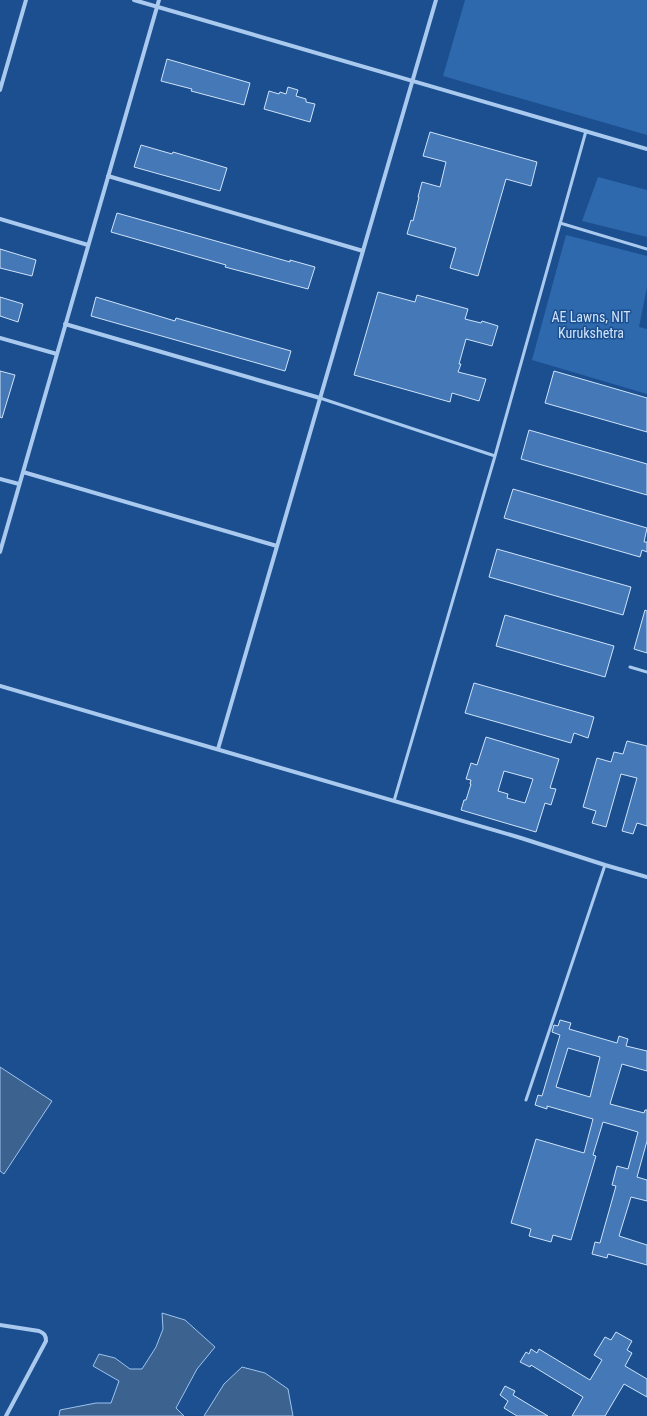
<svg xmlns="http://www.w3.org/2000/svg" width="647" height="1416" font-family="'Roboto Condensed',sans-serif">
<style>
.green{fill:#2e69ad}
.water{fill:#3c6290;stroke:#9cc4f0}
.building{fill:#4478b7;stroke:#cfe3fa;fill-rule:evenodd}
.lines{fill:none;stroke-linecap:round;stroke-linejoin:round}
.lane{stroke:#a9c9ee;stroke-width:3}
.street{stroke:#a9c9ee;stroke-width:4}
.labels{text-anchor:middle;stroke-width:3;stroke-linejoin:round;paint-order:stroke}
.park-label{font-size:14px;fill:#cfe3fa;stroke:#1b4f8f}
</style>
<rect width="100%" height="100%" fill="#1b4f8f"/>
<!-- green -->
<path class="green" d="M 465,0 L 647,0 L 647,135 L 443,76 Z
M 598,177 L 647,190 L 647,237 L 582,221 Z
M 566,235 L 647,256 L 647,287 L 639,327 L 647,329 L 647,394 L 532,360 Z"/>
<!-- water -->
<path class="water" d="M 0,1067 L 52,1101 L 4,1174 L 0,1171 Z
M 162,1313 L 185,1320 L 215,1347 L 197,1369 L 176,1408 L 184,1416 L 59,1416 L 60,1410 L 96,1403 L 111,1403 L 119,1381 L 93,1366 L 99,1354 L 115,1358 L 130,1369 L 142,1369 L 156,1347 L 163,1329 Z
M 242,1367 L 265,1373 L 288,1389 L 293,1416 L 204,1416 L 224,1384 Z"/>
<!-- building -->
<path class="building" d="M 167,59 L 250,83 L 244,105 L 191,91 L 192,89 L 161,81 Z
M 288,87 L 298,90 L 296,96 L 306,99 L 306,102 L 315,104 L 310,122 L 264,109 L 269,91 L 279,94 L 280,92 L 286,94 Z
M 430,132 L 537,162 L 531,186 L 506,179 L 478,276 L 450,268 L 456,248 L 407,234 L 411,220 L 413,221 L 419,197 L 418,197 L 422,182 L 440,187 L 446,162 L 423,156 Z
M 141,145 L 172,154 L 173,152 L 227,168 L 220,191 L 134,167 Z
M 117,213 L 290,262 L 290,260 L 315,267 L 308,289 L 225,267 L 226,265 L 111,232 Z
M 0,249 L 36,260 L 32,276 L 0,268 Z
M 378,292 L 415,302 L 417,295 L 468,309 L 465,319 L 481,323 L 482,321 L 498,326 L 492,346 L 466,339 L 459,364 L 461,364 L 458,372 L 486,379 L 479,401 L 452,393 L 450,402 L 354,375 Z
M 0,297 L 23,304 L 18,322 L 0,316 Z
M 96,297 L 175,321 L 176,318 L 291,351 L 285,371 L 91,316 Z
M 0,371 L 15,375 L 2,418 L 0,417 Z
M 554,371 L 647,398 L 647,432 L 545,403 Z
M 529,430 L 647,464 L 647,495 L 521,459 Z
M 513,489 L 647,528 L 644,542 L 647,542 L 647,552 L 642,550 L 640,557 L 504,518 Z
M 497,549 L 631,587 L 623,615 L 489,577 Z
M 645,610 L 647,611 L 647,653 L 634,649 Z
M 505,615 L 614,646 L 605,677 L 496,646 Z
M 474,683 L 594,717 L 588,738 L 574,733 L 571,743 L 465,713 Z
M 486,737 L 559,759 L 550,788 L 556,789 L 551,805 L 545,803 L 536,832 L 461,810 L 464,800 L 466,800 L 471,784 L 470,784 L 471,780 L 466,779 L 471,763 L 477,765 ZM 504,771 L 533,779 L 525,803 L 507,798 L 508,794 L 498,791 Z
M 627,741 L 647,746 L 647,826 L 637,823 L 633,834 L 622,831 L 637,778 L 621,774 L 606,827 L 592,823 L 596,811 L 583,807 L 597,758 L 611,762 L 614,752 L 623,754 Z
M 560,1020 L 571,1023 L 569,1029 L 617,1043 L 619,1036 L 628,1039 L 626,1046 L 647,1051 L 647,1071 L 622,1064 L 610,1104 L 644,1113 L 645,1110 L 647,1110 L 647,1141 L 637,1177 L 647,1180 L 647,1201 L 631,1197 L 619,1236 L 647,1245 L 647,1265 L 608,1254 L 607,1258 L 592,1254 L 595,1242 L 600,1243 L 616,1186 L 612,1185 L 617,1166 L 628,1169 L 638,1132 L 603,1122 L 593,1155 L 596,1156 L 571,1240 L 553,1235 L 551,1242 L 529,1236 L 531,1229 L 511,1223 L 536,1139 L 584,1153 L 593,1119 L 547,1106 L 547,1109 L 535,1105 L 538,1095 L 542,1096 L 560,1035 L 552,1032 L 554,1025 L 558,1026 ZM 568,1048 L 600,1057 L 590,1097 L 556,1087 Z
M 616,1332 L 632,1341 L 627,1350 L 632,1353 L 625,1366 L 647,1379 L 647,1397 L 624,1384 L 605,1416 L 572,1416 L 583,1397 L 531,1365 L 530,1367 L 520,1362 L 526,1352 L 529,1354 L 531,1349 L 537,1353 L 539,1349 L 590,1380 L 602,1360 L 594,1355 L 605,1337 L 611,1340 Z
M 505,1386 L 515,1391 L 513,1395 L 548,1416 L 517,1416 L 504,1408 L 508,1401 L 500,1395 Z"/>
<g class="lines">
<!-- lane -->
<path class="lane" d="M 560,223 L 647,249
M 320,398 L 495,456
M 630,667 L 647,672
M 394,801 L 495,456 L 586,131
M 526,1100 L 605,865"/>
<!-- street -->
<path class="street" d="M 134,0 L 647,149
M 0,90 L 26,0
M 108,176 L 363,251
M 0,219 L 88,245
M 65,324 L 320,398
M 0,338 L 57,354
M 23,472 L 277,546
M 0,479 L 19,484
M 0,552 L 159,0
M 0,686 L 521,838 L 605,865 L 647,877
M 218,749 L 436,0
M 0,1325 L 39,1331 C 44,1333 46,1335 46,1341 L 6,1416"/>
</g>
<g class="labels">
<!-- park labels -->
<g class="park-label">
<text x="591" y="322">AE Lawns, NIT<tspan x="591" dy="16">Kurukshetra</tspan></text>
</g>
</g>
</svg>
